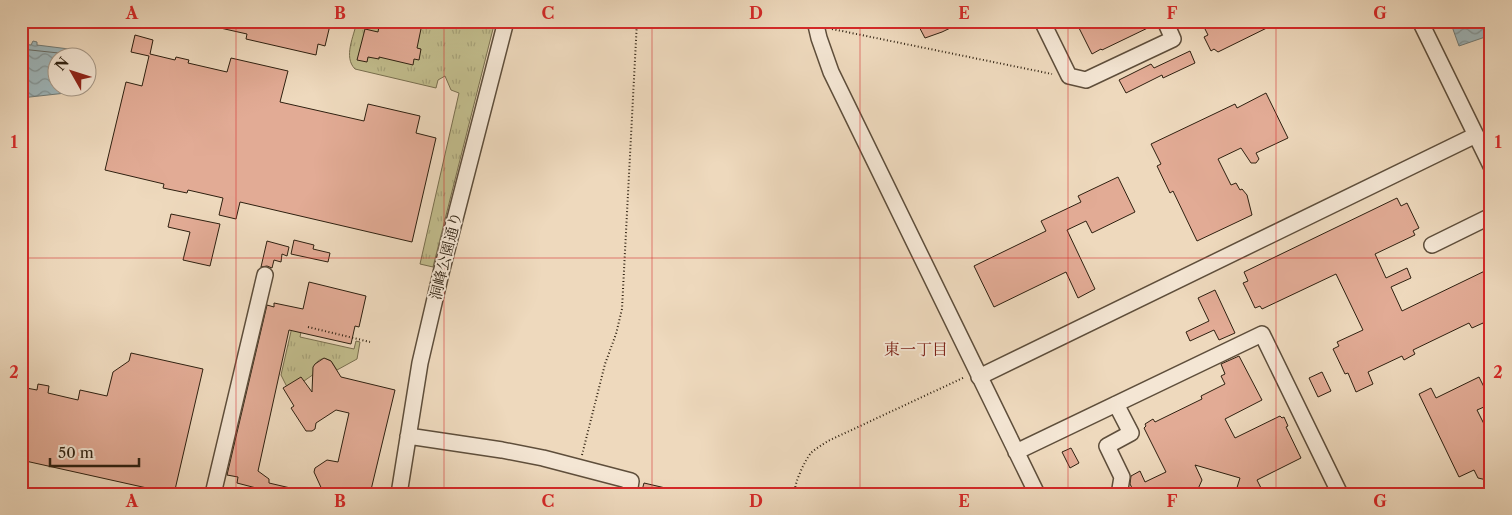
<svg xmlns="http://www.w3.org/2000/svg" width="1512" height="515" font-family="'Libre Caslon Text','Noto Serif JP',serif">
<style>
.grass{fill:url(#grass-tufts);stroke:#786e4e}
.water{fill:url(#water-waves);stroke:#717b77}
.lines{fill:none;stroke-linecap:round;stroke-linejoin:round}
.shore{stroke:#666c66;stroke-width:1}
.building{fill:#e2ab95;stroke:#2e2010}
.minor-casing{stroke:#5e4e3b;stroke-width:18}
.path{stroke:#2e2010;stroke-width:2;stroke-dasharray:1 2.5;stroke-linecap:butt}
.minor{stroke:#f4e6d4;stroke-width:15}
.grid{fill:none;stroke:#d62828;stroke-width:1;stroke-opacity:0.55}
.labels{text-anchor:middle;stroke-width:4;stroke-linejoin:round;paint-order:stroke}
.street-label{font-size:15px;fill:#2e2010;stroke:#f4e6d4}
.neighbourhood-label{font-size:16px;fill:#7a1f14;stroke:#f4e6d4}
.neatline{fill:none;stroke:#d62828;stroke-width:2}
.grid-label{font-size:16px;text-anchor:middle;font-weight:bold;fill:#d62828}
</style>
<defs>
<pattern id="grass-tufts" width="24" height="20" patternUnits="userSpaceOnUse" patternTransform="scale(1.25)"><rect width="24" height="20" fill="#c1bc8c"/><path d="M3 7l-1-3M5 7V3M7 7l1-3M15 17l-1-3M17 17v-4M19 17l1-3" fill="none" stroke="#a6a178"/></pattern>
<pattern id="water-waves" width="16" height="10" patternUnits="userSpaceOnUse" patternTransform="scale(1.25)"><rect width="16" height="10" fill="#9eb7bc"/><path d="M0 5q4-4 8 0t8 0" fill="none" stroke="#819497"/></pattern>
</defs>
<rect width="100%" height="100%" fill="#eed9bd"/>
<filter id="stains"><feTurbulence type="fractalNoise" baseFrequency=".004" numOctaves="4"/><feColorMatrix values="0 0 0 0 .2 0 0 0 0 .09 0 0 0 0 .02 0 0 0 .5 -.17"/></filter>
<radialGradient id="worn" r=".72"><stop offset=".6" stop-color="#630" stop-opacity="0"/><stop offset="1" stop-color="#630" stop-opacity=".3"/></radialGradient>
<!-- grass -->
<path class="grass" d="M 357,21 L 495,21 L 433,267 L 420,264 L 459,93 L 451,90 L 445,76 L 438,80 L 436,88 L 355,69 C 343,57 354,36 357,21 Z
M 295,314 L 304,317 L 300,337 L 354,349 L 356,341 L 360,342 L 357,359 L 337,370 C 334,366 332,361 329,360 C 319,355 312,366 314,374 L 304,381 L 287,387 L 281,375 Z"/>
<!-- water -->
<path class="water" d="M 1450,21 L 1491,21 L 1491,35 L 1459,46 Z
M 33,41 L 37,42 L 37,45 L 77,50 L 75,57 L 58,58 L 58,88 L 68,88 L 66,93 L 21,98 L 21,44 L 31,45 Z"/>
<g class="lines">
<!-- shore -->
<path class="shore" d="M 21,49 L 68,54 L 70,58"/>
</g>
<!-- building -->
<path class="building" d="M 207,21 L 331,21 L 325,46 L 318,44 L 316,55 L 246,39 L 247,34 L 207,25 Z
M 380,21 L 411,21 L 422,24 L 417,48 L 421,49 L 419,60 L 414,59 L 413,65 L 379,57 L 379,59 L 368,57 L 367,62 L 357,60 L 365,29 L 378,32 Z
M 916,21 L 965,21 L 942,32 L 925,38 Z
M 1093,21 L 1156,21 L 1156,24 L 1102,50 L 1101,49 L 1092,54 L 1079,28 Z
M 1201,21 L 1281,21 L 1218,52 L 1214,49 L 1211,51 L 1204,37 L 1208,35 Z
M 135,35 L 153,40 L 150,54 L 175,60 L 176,57 L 189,60 L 188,63 L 227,72 L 231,58 L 288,71 L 280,102 L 364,121 L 368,104 L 420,116 L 416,133 L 436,138 L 412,242 L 240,202 L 236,219 L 219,215 L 223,198 L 188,190 L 187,193 L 163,188 L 164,184 L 105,170 L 126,82 L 142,86 L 149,56 L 131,52 Z
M 1190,51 L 1195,63 L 1163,78 L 1162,75 L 1126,93 L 1119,80 L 1151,64 L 1154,68 Z
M 1266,93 L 1288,138 L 1256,153 L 1259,159 L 1256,163 L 1251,163 L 1241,148 L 1218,159 L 1231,185 L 1236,183 L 1240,190 L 1242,189 L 1247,195 L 1252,215 L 1197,241 L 1173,191 L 1170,193 L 1157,166 L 1161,164 L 1151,144 L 1235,104 L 1237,108 Z
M 1118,177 L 1135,212 L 1092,233 L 1086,221 L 1067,230 L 1095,289 L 1078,298 L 1066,272 L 994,307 L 974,266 L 1046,231 L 1041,221 L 1081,202 L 1078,196 Z
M 1397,198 L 1401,206 L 1407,203 L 1419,228 L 1413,231 L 1415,235 L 1375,254 L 1386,278 L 1407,268 L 1411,278 L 1391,287 L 1402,311 L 1491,268 L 1491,339 L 1483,323 L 1472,328 L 1469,323 L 1413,350 L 1415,354 L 1404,360 L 1402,356 L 1368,372 L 1373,384 L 1356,392 L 1348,373 L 1345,374 L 1333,349 L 1339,346 L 1337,342 L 1363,330 L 1336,274 L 1262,309 L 1260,306 L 1255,308 L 1248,293 L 1243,283 L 1248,281 L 1244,272 Z
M 171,214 L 220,224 L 210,266 L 183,260 L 190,232 L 168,227 Z
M 294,240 L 314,245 L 313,249 L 330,253 L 328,262 L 291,254 Z
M 267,241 L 289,247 L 287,256 L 282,254 L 281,262 L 274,260 L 272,268 L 267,266 L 261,267 Z
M 309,282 L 366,296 L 359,327 L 355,326 L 351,344 L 289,330 L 258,471 L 269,479 L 269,483 L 299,490 L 298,494 L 258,494 L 260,489 L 237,483 L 238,477 L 227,475 L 267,305 L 274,307 L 274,303 L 303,309 Z
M 1215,290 L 1235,333 L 1219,340 L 1214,330 L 1190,341 L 1186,332 L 1209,321 L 1198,298 Z
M 131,353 L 203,369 L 174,494 L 21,460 L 21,387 L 37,390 L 38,384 L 49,386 L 48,393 L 78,400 L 80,390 L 107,396 L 113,372 L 129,361 Z
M 1239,356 L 1262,400 L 1225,419 L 1235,438 L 1280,416 L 1282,418 L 1284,417 L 1288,426 L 1286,427 L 1301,458 L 1257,480 L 1264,494 L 1235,494 L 1240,478 L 1195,465 L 1202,480 L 1198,489 L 1189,494 L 1135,494 L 1130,484 L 1131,476 L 1140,471 L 1145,482 L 1166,472 L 1144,428 L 1146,426 L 1145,424 L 1153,419 L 1155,422 L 1202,399 L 1201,396 L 1225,384 L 1221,376 L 1225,374 L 1221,364 Z
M 324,358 L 331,361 L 341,377 L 395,390 L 370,494 L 324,494 L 314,472 L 315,468 L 327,460 L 338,462 L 349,413 L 336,410 L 316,423 L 315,429 L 312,431 L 306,431 L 291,408 L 294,406 L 283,388 L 301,377 L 312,392 L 313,367 L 315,364 Z
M 1322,372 L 1331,391 L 1318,397 L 1309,378 Z
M 1479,377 L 1491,401 L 1491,404 L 1477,410 L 1491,438 L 1491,481 L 1478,478 L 1474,470 L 1459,477 L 1419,394 L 1431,388 L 1436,398 Z
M 1071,448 L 1079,463 L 1070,468 L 1062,452 Z
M 644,483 L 674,490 L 673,494 L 641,494 Z"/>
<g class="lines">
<defs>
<path id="minor" d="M 815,21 L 819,38 L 831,72 L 1037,494
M 1042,21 L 1069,76 L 1086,80 L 1173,39 L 1165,21
M 1420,21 L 1491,166
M 1432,245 L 1491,216
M 979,377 L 1476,135
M 1116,404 L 1131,433 L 1107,446 L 1122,477 L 1120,489 L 1122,494
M 408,436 L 502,450 L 543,458 L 631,481 L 629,494
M 1016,452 L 1262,334 L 1340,494
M 213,494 L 265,275
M 399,494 L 420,363 L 441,273 L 506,21"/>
</defs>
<!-- minor casing -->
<use href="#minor" class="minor-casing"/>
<!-- path -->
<path class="path" d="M 795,21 L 803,23
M 832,29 L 1052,74
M 308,327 L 370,342
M 582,455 L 605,364 L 616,334 L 622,309 L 637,21
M 795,494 C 793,485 805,460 811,453 C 815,449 822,445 828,441 L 965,377"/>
<!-- minor -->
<use href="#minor" class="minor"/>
</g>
<!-- grid -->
<path class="grid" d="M 236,21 L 236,494M 444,21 L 444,494M 652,21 L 652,494M 860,21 L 860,494M 1068,21 L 1068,494M 1276,21 L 1276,494M 21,258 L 1491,258"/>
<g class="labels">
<!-- street labels -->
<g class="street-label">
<text transform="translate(446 256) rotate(-76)" y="5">洞峰公園通り</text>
</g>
<!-- neighbourhood labels -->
<g class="neighbourhood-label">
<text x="916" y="355">東一丁目</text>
</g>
</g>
<!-- margin -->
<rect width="1512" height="515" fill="none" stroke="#eed9bd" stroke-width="55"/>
<!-- north arrow -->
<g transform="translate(72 72) rotate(309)"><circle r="24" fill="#f4e6d4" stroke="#a59786"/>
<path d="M0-4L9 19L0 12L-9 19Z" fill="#8f2418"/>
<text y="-8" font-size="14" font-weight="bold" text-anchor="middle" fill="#2e2010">N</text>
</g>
<!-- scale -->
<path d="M50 458v8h89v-8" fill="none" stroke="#2e2010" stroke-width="2.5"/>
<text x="58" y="458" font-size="15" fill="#2e2010" stroke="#f4e6d4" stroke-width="4" paint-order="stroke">50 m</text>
<rect x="28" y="28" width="1456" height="460" class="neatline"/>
<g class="grid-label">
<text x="132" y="19">A</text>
<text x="340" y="19">B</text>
<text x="548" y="19">C</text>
<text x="756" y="19">D</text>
<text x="964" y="19">E</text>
<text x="1172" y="19">F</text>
<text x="1380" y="19">G</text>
<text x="14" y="148">1</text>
<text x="1498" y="148">1</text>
<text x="14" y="378">2</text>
<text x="1498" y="378">2</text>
<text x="132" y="507">A</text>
<text x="340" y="507">B</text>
<text x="548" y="507">C</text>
<text x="756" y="507">D</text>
<text x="964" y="507">E</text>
<text x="1172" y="507">F</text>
<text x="1380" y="507">G</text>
</g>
<rect width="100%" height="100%" filter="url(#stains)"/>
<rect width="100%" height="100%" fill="url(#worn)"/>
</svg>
